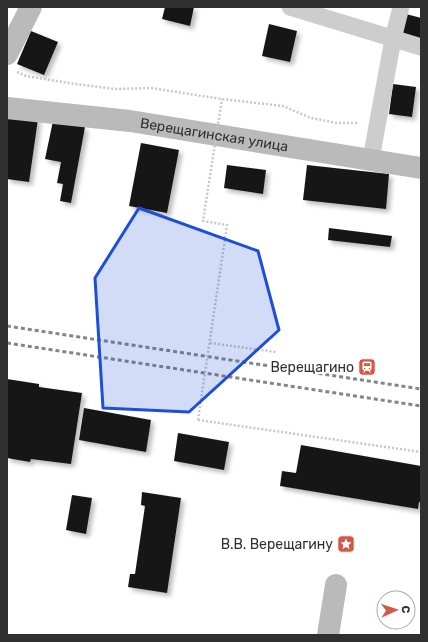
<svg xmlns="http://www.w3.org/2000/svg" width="428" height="642" font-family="Rubik,sans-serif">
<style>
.building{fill:#171717;filter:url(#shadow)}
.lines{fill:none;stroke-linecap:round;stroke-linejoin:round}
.path{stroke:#c7c7c7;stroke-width:2.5;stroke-dasharray:2 2;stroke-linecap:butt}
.street{stroke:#cdcdcd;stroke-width:17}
.secondary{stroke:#bababa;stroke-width:22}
.rail{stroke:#858585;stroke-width:3;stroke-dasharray:4 3;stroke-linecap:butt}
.path-bridge{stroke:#c7c7c7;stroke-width:2.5;stroke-dasharray:2 2;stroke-linecap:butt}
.marked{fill:#1d4ed8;fill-opacity:0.2;stroke:#1d4ed8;stroke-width:3;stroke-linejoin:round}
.labels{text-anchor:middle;stroke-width:4;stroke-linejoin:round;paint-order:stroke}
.street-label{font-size:14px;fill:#303030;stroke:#fff}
.poi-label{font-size:14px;fill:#303030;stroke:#fff;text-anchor:end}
</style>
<defs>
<filter id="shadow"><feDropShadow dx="3.5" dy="3.5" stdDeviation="2" flood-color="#0004"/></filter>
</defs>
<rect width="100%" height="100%" fill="#fff"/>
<!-- building -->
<path class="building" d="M 165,7 L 194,7 L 190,26 L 162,19 Z
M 406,14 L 421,18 L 421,41 L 401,35 Z
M 269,24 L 297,31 L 290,62 L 262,56 Z
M 31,31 L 58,42 L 44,75 L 17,64 Z
M 393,84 L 416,87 L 412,117 L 389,114 Z
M 7,114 L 38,119 L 29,182 L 7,179 Z
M 53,121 L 85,127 L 71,203 L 60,201 L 63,184 L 57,183 L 61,162 L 45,159 Z
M 141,143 L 179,150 L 167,213 L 129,206 Z
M 227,165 L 266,170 L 263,194 L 224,188 Z
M 307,165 L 389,174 L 386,209 L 303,200 Z
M 329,228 L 392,236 L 390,247 L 328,240 Z
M 7,379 L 39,384 L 39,387 L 82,393 L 71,464 L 31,459 L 30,462 L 7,458 Z
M 84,408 L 151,420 L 146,452 L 79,440 Z
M 178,433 L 229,442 L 224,470 L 174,461 Z
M 301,445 L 421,466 L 421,502 L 419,502 L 418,509 L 280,486 L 282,471 L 296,473 Z
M 142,492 L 181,498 L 167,593 L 128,587 L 130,574 L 135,574 L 145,506 L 141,505 Z
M 72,495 L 92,498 L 86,534 L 66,530 Z"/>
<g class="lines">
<!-- path -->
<path class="path" d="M 17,72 L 26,76 L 75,84 L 115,89 L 151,88 L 222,99 L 283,106 L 311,118 L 337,123 L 359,123
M 210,343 L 276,352
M 198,420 L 421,452"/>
<!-- street -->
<path class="street" d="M 290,7 L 421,47
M 371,159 L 393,39 L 401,7"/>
<!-- secondary -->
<g class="secondary">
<path d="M 7,54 L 31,7"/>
<path id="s1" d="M 7,108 L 130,121 L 421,168"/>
<path d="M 328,635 L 336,585"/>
</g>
<!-- rail -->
<path class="rail" d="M 7,326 L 421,389
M 7,343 L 421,406"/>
<!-- path-bridge -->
<path class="path-bridge" d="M 198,420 L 227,225 L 203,221 L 222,99"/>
</g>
<!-- marked area -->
<path class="marked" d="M 139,208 L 258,251 L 279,330 L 189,412 L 103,408 L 95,278 Z"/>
<!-- icons -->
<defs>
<symbol id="station-square" viewBox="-11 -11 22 22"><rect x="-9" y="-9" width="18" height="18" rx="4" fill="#d15948" stroke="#fff"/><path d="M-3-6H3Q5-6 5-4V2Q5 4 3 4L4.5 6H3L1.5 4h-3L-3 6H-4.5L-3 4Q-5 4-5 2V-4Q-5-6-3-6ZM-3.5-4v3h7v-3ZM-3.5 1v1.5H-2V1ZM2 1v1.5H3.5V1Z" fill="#fff"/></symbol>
<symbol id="sight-square" viewBox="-11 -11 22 22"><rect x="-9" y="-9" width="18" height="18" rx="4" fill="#d15948" stroke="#fff"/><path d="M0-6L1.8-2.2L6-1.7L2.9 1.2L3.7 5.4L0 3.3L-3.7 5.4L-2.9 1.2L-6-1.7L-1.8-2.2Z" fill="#fff"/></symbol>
</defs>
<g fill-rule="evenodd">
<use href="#station-square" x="357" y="357" width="20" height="20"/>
<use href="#sight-square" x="336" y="534" width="20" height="20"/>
</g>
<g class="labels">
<!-- street labels -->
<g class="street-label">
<text dy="5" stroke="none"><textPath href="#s1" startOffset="209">Верещагинская улица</textPath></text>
</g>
<!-- poi labels -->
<g class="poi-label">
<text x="354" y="372">Верещагино</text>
<text x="333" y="549">В.В. Верещагину</text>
</g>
</g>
<!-- border -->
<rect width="428" height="642" fill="none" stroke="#303030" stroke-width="16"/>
<!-- north arrow -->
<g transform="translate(396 610) rotate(87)"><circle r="19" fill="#ffffff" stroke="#acacac"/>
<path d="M0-3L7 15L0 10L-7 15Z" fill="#d15948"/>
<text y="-6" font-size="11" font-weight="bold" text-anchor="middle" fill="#303030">С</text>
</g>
</svg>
